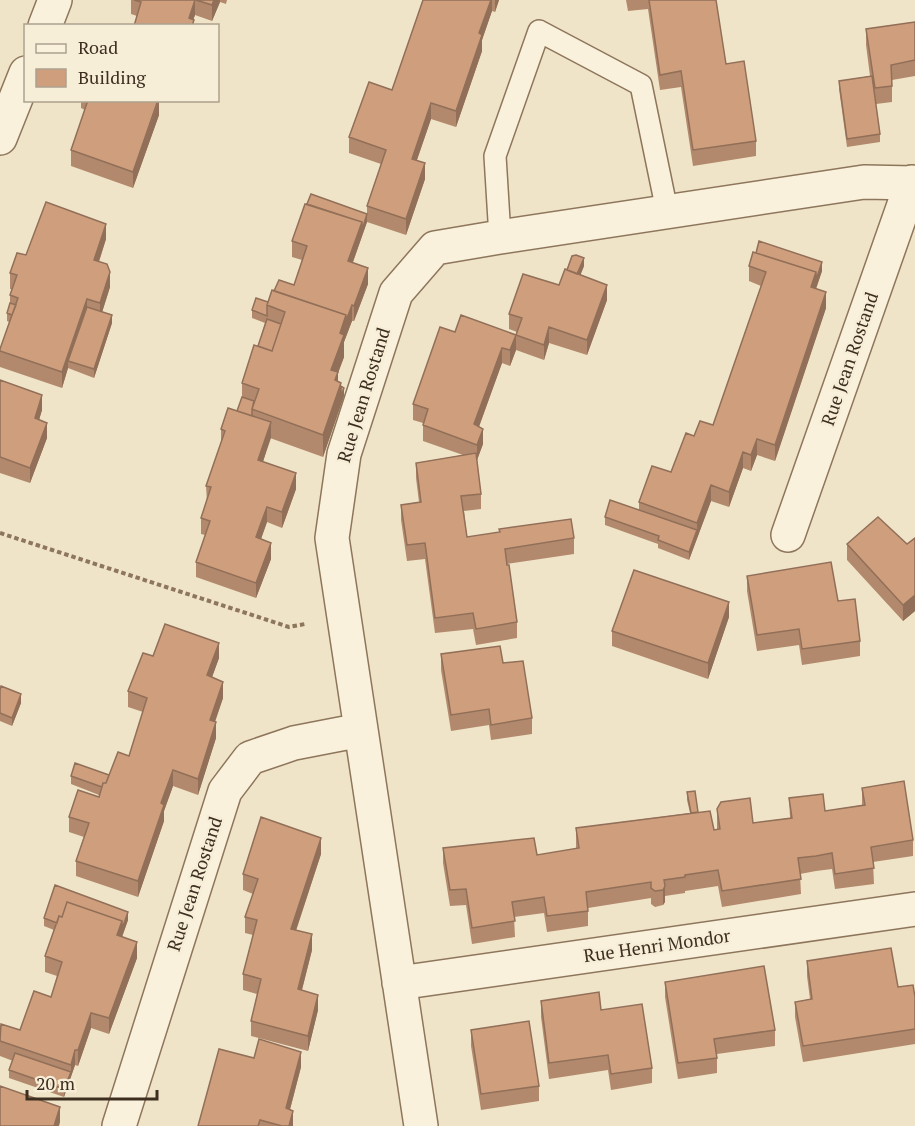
<svg xmlns="http://www.w3.org/2000/svg" width="915" height="1126" font-family="'PT Serif',serif">
<style>
.lines{fill:none;stroke-linecap:round;stroke-linejoin:round}
.lane-casing{stroke:#8d765c;stroke-width:24}
.street-casing{stroke:#8d765c;stroke-width:36}
.path{stroke:#8d765c;stroke-width:4;stroke-dasharray:4.5 3;stroke-linecap:butt}
.lane{stroke:#faf1dc;stroke-width:21}
.street{stroke:#faf1dc;stroke-width:33}
.wall{fill:#b2896c}
.shaded-wall{fill:#916f58}
.building{fill:#cf9f7d;stroke:#916f58;stroke-width:1.5}
.labels{text-anchor:middle;stroke-width:5;stroke-linejoin:round;paint-order:stroke}
.street-label{font-size:18px;fill:#3d2e20;stroke:#f7eed8}
</style>
<rect width="100%" height="100%" fill="#f0e4c8"/>
<g class="lines">
<defs>
<path id="lane" d="M 500,237 L 495,156 L 539,31 L 641,85 L 667,211"/>
<path id="street" d="M 45,26 L 55,0
M 0,138 L 26,73
M 788,535 L 912,182
M 399,983 L 915,909
M 119,1126 L 225,791 L 250,758 L 294,743 L 361,730
M 421,1126 L 332,538 L 344,454 L 396,293 L 435,248 L 500,237 L 864,182 L 915,183"/>
</defs>
<!-- lane casing -->
<use href="#lane" class="lane-casing"/>
<!-- street casing -->
<use href="#street" class="street-casing"/>
<!-- path -->
<path class="path" d="M 0,533 L 289,627 L 305,624"/>
<!-- lane -->
<use href="#lane" class="lane"/>
<!-- street -->
<use href="#street" class="street"/>
</g>
<!-- wall -->
<path class="wall" d="M 131,0 L 227,0 L 226,4 L 220,2 L 212,21 L 195,15 L 193,20 L 194,26 L 137,16 L 131,14 Z
M 423,0 L 499,0 L 495,12 L 492,11 L 482,40 L 482,51 L 456,127 L 431,119 L 417,160 L 425,179 L 406,235 L 367,222 L 353,262 L 368,284 L 354,321 L 352,321 L 344,342 L 344,357 L 338,373 L 338,382 L 344,396 L 323,457 L 270,438 L 263,462 L 296,489 L 282,528 L 267,522 L 261,539 L 271,559 L 256,598 L 196,577 L 196,562 L 205,535 L 201,534 L 201,518 L 207,502 L 206,486 L 221,443 L 221,429 L 237,411 L 242,397 L 242,383 L 258,346 L 265,323 L 252,318 L 252,310 L 268,302 L 274,291 L 294,285 L 302,260 L 292,257 L 292,241 L 367,214 L 367,206 L 381,164 L 349,153 L 349,137 L 392,90 Z
M 626,0 L 716,0 L 726,64 L 756,141 L 756,156 L 693,166 L 681,87 L 660,90 L 648,9 L 628,11 Z
M 915,22 L 915,76 L 892,80 L 892,102 L 876,104 L 880,134 L 880,142 L 847,147 L 839,89 L 839,81 L 870,76 L 866,45 L 866,29 Z
M 81,100 L 159,100 L 159,115 L 133,188 L 71,166 L 71,150 L 85,110 L 81,108 Z
M 106,239 L 99,262 L 110,287 L 102,312 L 112,323 L 94,378 L 68,368 L 62,388 L 0,367 L 0,349 L 9,322 L 7,321 L 7,313 L 10,303 L 10,295 L 12,289 L 10,289 L 10,273 L 26,255 Z
M 584,266 L 580,275 L 607,300 L 587,355 L 549,343 L 544,360 L 516,350 L 510,366 L 502,363 L 479,427 L 483,444 L 477,460 L 481,494 L 481,509 L 464,511 L 467,537 L 574,538 L 574,554 L 507,564 L 517,622 L 517,638 L 476,645 L 473,629 L 435,633 L 425,559 L 407,561 L 401,520 L 401,505 L 419,502 L 416,478 L 416,463 L 463,455 L 423,441 L 423,423 L 413,420 L 413,404 L 455,332 L 516,335 L 517,332 L 509,329 L 509,314 L 559,285 L 567,270 Z
M 749,266 L 822,271 L 816,289 L 826,308 L 775,461 L 757,455 L 751,471 L 743,468 L 729,507 L 711,501 L 689,560 L 658,548 L 658,544 L 605,525 L 605,517 L 639,510 L 639,502 L 671,472 L 694,436 L 713,425 L 761,286 L 749,281 Z
M 0,380 L 42,410 L 39,420 L 47,438 L 30,483 L 0,473 Z
M 915,538 L 915,611 L 903,621 L 847,560 L 847,544 L 907,544 Z
M 747,576 L 838,601 L 860,641 L 860,656 L 802,665 L 799,645 L 757,651 L 747,591 Z
M 729,617 L 708,679 L 612,646 L 612,631 Z
M 441,654 L 503,663 L 532,718 L 532,734 L 491,740 L 489,725 L 451,731 L 441,670 Z
M 153,656 L 219,658 L 212,677 L 223,698 L 215,722 L 216,738 L 198,795 L 173,786 L 164,811 L 164,821 L 138,897 L 76,876 L 76,861 L 84,837 L 69,832 L 69,817 L 99,797 L 99,795 L 71,784 L 71,776 L 109,775 L 129,756 L 143,712 L 128,707 L 128,691 Z
M 0,690 L 21,703 L 12,726 L 0,721 Z
M 862,788 L 913,840 L 913,856 L 873,862 L 874,884 L 835,889 L 832,869 L 816,871 L 800,874 L 801,894 L 722,907 L 718,886 L 685,891 L 685,893 L 665,896 L 665,902 L 663,905 L 655,907 L 651,904 L 651,898 L 588,908 L 588,926 L 547,932 L 544,913 L 514,917 L 515,937 L 472,944 L 466,905 L 450,906 L 443,863 L 443,848 L 537,855 L 576,849 L 576,828 L 690,813 L 687,800 L 687,792 L 698,812 L 714,830 L 717,829 L 717,809 L 753,823 L 790,818 L 789,798 L 825,811 L 862,805 Z
M 321,854 L 296,931 L 312,950 L 302,990 L 318,1010 L 308,1051 L 251,1036 L 251,1021 L 257,994 L 243,990 L 243,974 L 253,935 L 245,933 L 245,917 L 253,894 L 243,890 L 243,874 Z
M 44,918 L 128,920 L 122,937 L 137,958 L 109,1034 L 91,1028 L 78,1066 L 75,1065 L 64,1097 L 9,1078 L 9,1070 L 13,1061 L 0,1056 L 0,1025 L 20,1030 L 51,997 L 57,976 L 45,972 L 45,956 L 54,930 L 44,926 Z
M 807,961 L 915,997 L 915,1044 L 803,1062 L 795,1017 L 795,1002 L 810,999 L 807,976 Z
M 665,982 L 775,1030 L 775,1046 L 717,1054 L 717,1073 L 678,1079 L 665,997 Z
M 541,1001 L 601,1010 L 652,1068 L 652,1083 L 611,1090 L 608,1070 L 549,1079 L 541,1017 Z
M 471,1030 L 539,1086 L 539,1101 L 481,1110 L 471,1046 Z
M 254,1058 L 301,1067 L 290,1110 L 293,1126 L 198,1126 Z"/>
<!-- shaded-wall -->
<path class="shaded-wall" d="M 195,0 L 195,15 L 191,26 L 189,18 Z
M 214,0 L 220,0 L 220,2 L 212,21 L 212,5 Z
M 491,0 L 492,0 L 492,11 L 482,40 L 482,51 L 456,127 L 456,111 L 479,33 Z
M 495,0 L 499,0 L 495,12 Z
M 159,100 L 159,115 L 133,188 L 133,172 Z
M 431,103 L 431,119 L 412,174 L 412,159 Z
M 425,163 L 425,179 L 406,235 L 406,219 Z
M 367,214 L 367,222 L 348,276 L 348,261 L 362,222 Z
M 106,224 L 106,239 L 94,276 L 94,260 Z
M 584,258 L 584,266 L 575,289 L 575,280 Z
M 822,262 L 822,271 L 811,303 L 811,287 L 816,272 Z
M 368,268 L 368,284 L 354,321 L 354,306 Z
M 110,272 L 110,287 L 100,319 L 100,303 Z
M 607,285 L 607,300 L 587,355 L 587,340 Z
M 826,292 L 826,308 L 775,461 L 775,445 Z
M 87,299 L 87,315 L 68,361 L 68,368 L 62,388 L 62,372 Z
M 352,305 L 352,321 L 344,342 L 344,357 L 338,373 L 338,391 L 341,383 L 341,396 L 344,388 L 344,396 L 323,457 L 323,435 L 331,370 L 340,333 L 346,315 Z
M 112,315 L 112,323 L 94,378 L 94,369 Z
M 549,327 L 549,343 L 544,360 L 544,345 Z
M 516,335 L 516,350 L 510,366 L 510,350 Z
M 502,348 L 502,363 L 474,440 L 474,424 Z
M 42,395 L 42,410 L 35,433 L 35,418 Z
M 271,422 L 271,438 L 258,476 L 258,460 Z
M 47,423 L 47,438 L 30,483 L 30,468 Z
M 483,429 L 483,444 L 477,460 L 477,445 Z
M 757,439 L 757,455 L 751,471 L 751,455 Z
M 743,452 L 743,468 L 729,507 L 729,492 Z
M 296,473 L 296,489 L 282,528 L 282,512 Z
M 711,485 L 711,501 L 689,560 L 689,552 L 697,530 L 697,523 Z
M 267,507 L 267,522 L 256,553 L 256,537 Z
M 271,543 L 271,559 L 256,598 L 256,583 Z
M 915,595 L 915,611 L 903,621 L 903,605 Z
M 729,602 L 729,617 L 708,679 L 708,663 Z
M 219,643 L 219,658 L 207,691 L 207,675 Z
M 223,682 L 223,698 L 210,736 L 210,720 Z
M 21,694 L 21,703 L 12,726 L 12,718 Z
M 216,722 L 216,738 L 198,795 L 198,779 Z
M 173,770 L 173,786 L 164,811 L 164,821 L 138,897 L 138,881 L 161,803 Z
M 321,838 L 321,854 L 291,945 L 291,929 Z
M 665,886 L 665,902 L 663,905 L 663,890 Z
M 128,912 L 128,920 L 117,951 L 117,935 L 122,921 Z
M 312,934 L 312,950 L 298,1005 L 298,989 Z
M 137,942 L 137,958 L 109,1034 L 109,1018 Z
M 318,995 L 318,1010 L 308,1051 L 308,1036 Z
M 91,1013 L 91,1028 L 78,1066 L 78,1050 Z
M 75,1050 L 75,1065 L 64,1097 L 64,1089 L 71,1072 L 71,1065 Z
M 301,1052 L 301,1067 L 286,1124 L 286,1108 Z
M 60,1107 L 60,1122 L 59,1126 L 54,1126 Z
M 293,1111 L 293,1126 L 289,1126 Z"/>
<!-- building -->
<path class="building" d="M 134,0 L 195,0 L 189,18 L 194,20 L 192,26 L 134,26 L 141,2 Z
M 196,0 L 214,0 L 212,5 Z
M 423,0 L 491,0 L 479,33 L 482,35 L 456,111 L 431,103 L 412,159 L 425,163 L 406,219 L 367,206 L 386,150 L 349,137 L 369,82 L 392,90 Z
M 649,0 L 716,0 L 726,64 L 744,61 L 756,141 L 693,150 L 681,71 L 660,75 Z
M 915,22 L 915,60 L 891,65 L 892,86 L 875,88 L 866,29 Z
M 872,76 L 880,134 L 847,139 L 839,81 Z
M 88,100 L 158,100 L 133,172 L 71,150 Z
M 311,194 L 367,214 L 362,230 L 362,222 L 307,204 Z
M 46,202 L 106,224 L 94,260 L 107,264 L 110,272 L 100,303 L 87,299 L 62,372 L 0,351 L 0,349 L 18,298 L 10,295 L 17,275 L 10,273 L 17,253 L 26,255 Z
M 305,204 L 362,222 L 348,261 L 368,268 L 354,306 L 352,305 L 346,321 L 346,315 L 274,291 L 279,280 L 294,285 L 307,246 L 292,241 Z
M 759,241 L 822,262 L 816,280 L 816,272 L 756,253 Z
M 753,252 L 816,272 L 811,287 L 826,292 L 775,445 L 757,439 L 751,455 L 743,452 L 729,492 L 711,485 L 697,523 L 639,502 L 652,466 L 671,472 L 686,433 L 694,436 L 700,421 L 713,425 L 766,272 L 749,266 Z
M 576,255 L 584,258 L 577,274 L 567,270 L 572,256 Z
M 565,269 L 607,285 L 587,340 L 549,327 L 544,345 L 516,335 L 522,318 L 509,314 L 523,274 L 559,285 Z
M 272,290 L 346,315 L 340,333 L 344,335 L 331,370 L 338,372 L 335,380 L 341,383 L 323,435 L 252,409 L 259,389 L 242,383 L 254,345 L 272,351 L 285,312 L 267,305 Z
M 256,298 L 268,302 L 267,305 L 267,316 L 252,310 Z
M 10,303 L 16,305 L 12,315 L 7,313 Z
M 87,307 L 112,315 L 94,369 L 68,361 Z
M 461,315 L 516,335 L 510,350 L 502,348 L 474,424 L 483,429 L 477,445 L 423,425 L 428,409 L 413,404 L 440,327 L 455,332 Z
M 267,319 L 281,324 L 272,351 L 258,346 Z
M 0,380 L 42,395 L 35,418 L 47,423 L 30,468 L 0,457 Z
M 341,386 L 344,388 L 341,396 Z
M 242,397 L 254,401 L 252,409 L 252,416 L 237,411 Z
M 228,408 L 271,422 L 258,460 L 296,473 L 282,512 L 267,507 L 261,523 L 256,537 L 271,543 L 256,583 L 196,562 L 210,521 L 201,518 L 211,487 L 206,486 L 225,431 L 221,429 Z
M 476,453 L 481,494 L 461,496 L 467,537 L 500,532 L 499,529 L 571,519 L 574,538 L 505,549 L 507,565 L 509,565 L 517,622 L 476,629 L 473,613 L 435,618 L 425,543 L 407,545 L 401,505 L 421,502 L 416,463 Z
M 610,500 L 697,530 L 689,552 L 658,540 L 659,536 L 605,517 Z
M 878,517 L 907,544 L 915,538 L 915,595 L 903,605 L 847,544 Z
M 831,562 L 838,601 L 855,599 L 860,641 L 802,649 L 799,629 L 757,635 L 747,576 Z
M 634,570 L 729,602 L 708,663 L 612,631 Z
M 165,624 L 219,643 L 207,675 L 223,682 L 210,720 L 216,722 L 198,779 L 173,770 L 161,803 L 164,805 L 138,881 L 76,861 L 89,823 L 69,817 L 78,790 L 99,797 L 103,783 L 106,783 L 118,752 L 129,756 L 147,698 L 128,691 L 143,653 L 153,656 Z
M 500,646 L 503,663 L 523,661 L 532,718 L 491,725 L 489,709 L 451,715 L 441,654 Z
M 1,686 L 21,694 L 12,718 L 0,713 L 0,690 Z
M 75,763 L 109,775 L 106,783 L 103,783 L 102,787 L 71,776 Z
M 904,781 L 913,840 L 871,847 L 874,868 L 835,874 L 832,853 L 816,856 L 798,858 L 801,879 L 722,891 L 718,870 L 685,875 L 685,877 L 664,880 L 665,886 L 663,890 L 655,891 L 651,888 L 651,882 L 586,892 L 588,911 L 547,916 L 544,897 L 512,902 L 515,921 L 472,928 L 466,889 L 450,890 L 443,848 L 534,838 L 537,855 L 579,848 L 576,828 L 710,811 L 714,830 L 720,829 L 717,809 L 721,802 L 750,798 L 753,823 L 792,818 L 789,798 L 823,794 L 825,811 L 865,805 L 862,788 Z
M 695,791 L 698,812 L 691,813 L 687,792 Z
M 261,817 L 321,838 L 291,929 L 312,934 L 298,989 L 318,995 L 308,1036 L 251,1021 L 261,979 L 243,974 L 257,920 L 245,917 L 258,879 L 243,874 Z
M 55,885 L 128,912 L 122,929 L 122,921 L 67,902 L 62,917 L 59,916 L 57,923 L 44,918 Z
M 67,902 L 122,921 L 117,935 L 137,942 L 109,1018 L 91,1013 L 78,1050 L 75,1050 L 71,1065 L 0,1041 L 1,1024 L 20,1030 L 34,991 L 51,997 L 62,962 L 45,956 L 59,916 L 62,917 Z
M 891,948 L 898,987 L 913,985 L 915,997 L 915,1029 L 803,1046 L 795,1002 L 812,999 L 807,961 Z
M 764,966 L 775,1030 L 714,1039 L 717,1058 L 678,1063 L 665,982 Z
M 599,992 L 601,1010 L 642,1004 L 652,1068 L 611,1074 L 608,1055 L 549,1063 L 541,1001 Z
M 529,1021 L 539,1086 L 481,1094 L 471,1030 Z
M 259,1039 L 301,1052 L 286,1108 L 293,1111 L 289,1126 L 282,1126 L 260,1120 L 258,1126 L 198,1126 L 219,1049 L 254,1058 Z
M 15,1053 L 71,1072 L 64,1089 L 9,1070 Z
M 0,1086 L 60,1107 L 54,1126 L 0,1126 Z"/>
<g class="labels">
<!-- street labels -->
<g class="street-label">
<text transform="translate(850 359) rotate(-71)" y="6">Rue Jean Rostand</text>
<text transform="translate(364 395) rotate(-73)" y="6">Rue Jean Rostand</text>
<text transform="translate(195 884) rotate(-72)" y="6">Rue Jean Rostand</text>
<text transform="translate(657 946) rotate(-8)" y="6">Rue Henri Mondor</text>
</g>
</g>
<!-- legend -->
<rect x="24" y="24" width="195" height="78" fill="#f7eed8" stroke="#ada18e" stroke-width="1.5"/>
<rect x="36" y="44" width="30" height="9" fill="#faf1dc" stroke="#ada18e" stroke-width="1.5"/>
<text x="78" y="54" font-size="18" fill="#3d2e20">Road</text>
<rect x="36" y="69" width="30" height="18" fill="#cf9f7d" stroke="#ada18e" stroke-width="1.5"/>
<text x="78" y="84" font-size="18" fill="#3d2e20">Building</text>
<!-- scale -->
<path d="M27 1090v9h130v-9" fill="none" stroke="#3d2e20" stroke-width="3"/>
<text x="36" y="1090" font-size="18" fill="#3d2e20" stroke="#f7eed8" stroke-width="4.5" paint-order="stroke">20 m</text>
</svg>
